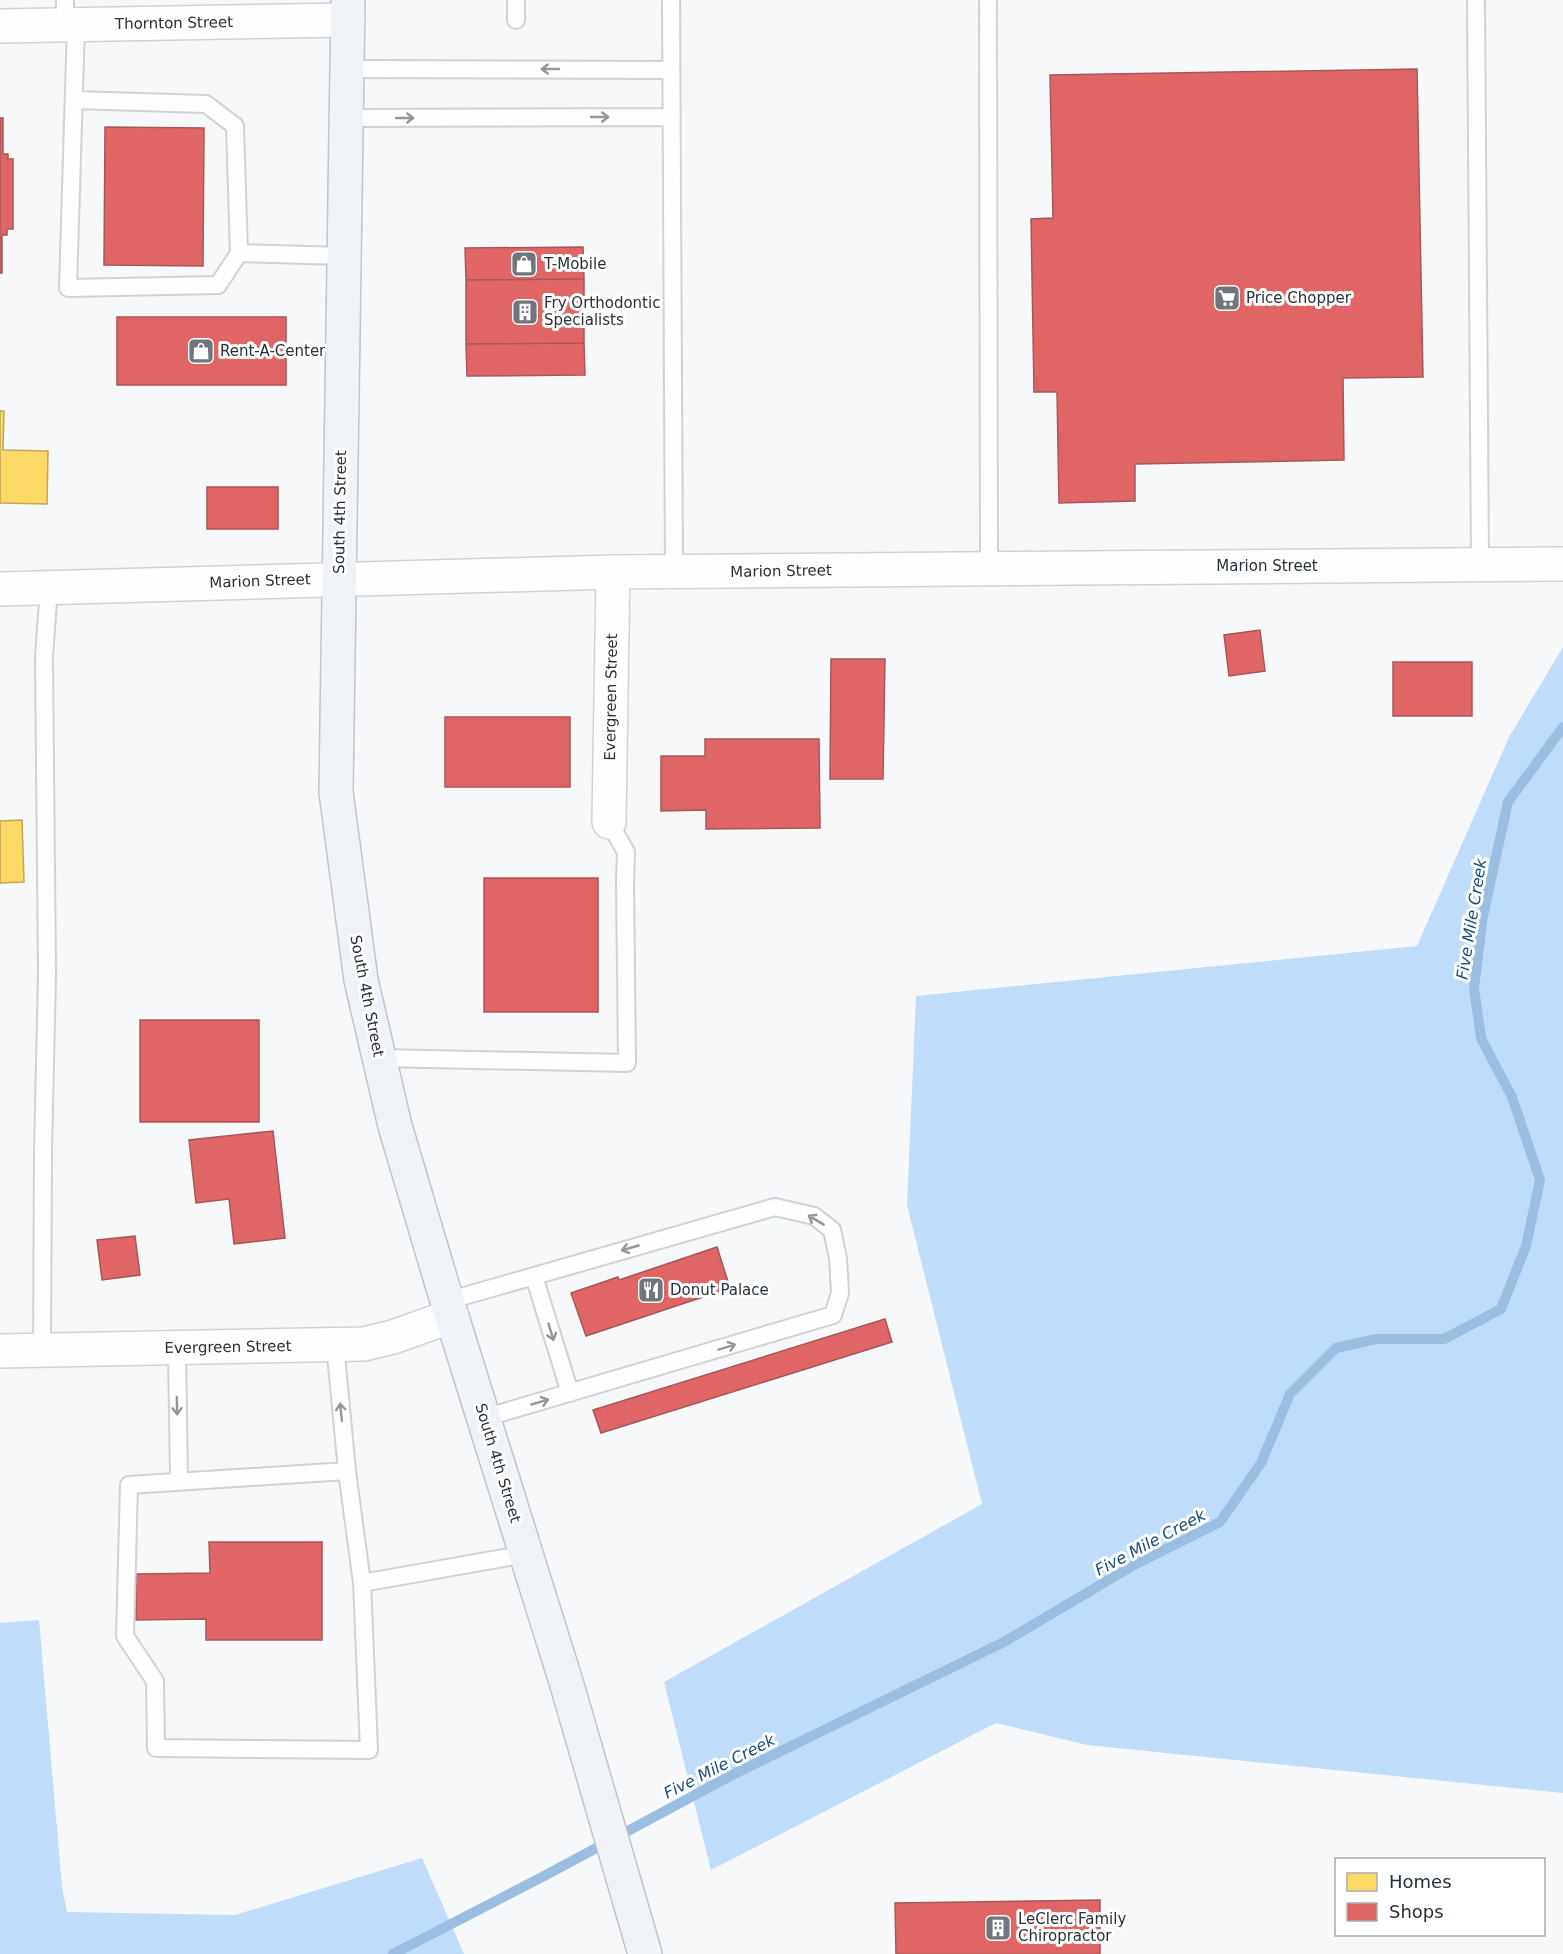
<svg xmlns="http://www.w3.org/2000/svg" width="1563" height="1954" font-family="'DejaVu Sans',sans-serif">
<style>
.forest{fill:#c0dcfb}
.homes{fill:#ffd966;stroke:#bea658;stroke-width:1.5}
.shops{fill:#e06666;stroke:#a95658;stroke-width:1.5}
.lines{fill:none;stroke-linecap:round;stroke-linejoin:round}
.stream{stroke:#9abee2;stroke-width:10}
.service-casing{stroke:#ced3d7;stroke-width:20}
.minor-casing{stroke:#ced3d7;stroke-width:36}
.tertiary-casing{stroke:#ced3d7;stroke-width:36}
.trunk-casing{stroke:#bfc5cb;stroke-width:36}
.service{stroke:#fefefe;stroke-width:16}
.minor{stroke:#fefefe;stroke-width:33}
.tertiary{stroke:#fefefe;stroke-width:33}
.trunk{stroke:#eff2f6;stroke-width:33}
.oneway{stroke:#93979a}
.labels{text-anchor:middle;stroke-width:6;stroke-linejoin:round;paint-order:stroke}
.street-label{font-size:15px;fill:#283037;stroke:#fff}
.poi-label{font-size:15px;fill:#283037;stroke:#fff;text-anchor:start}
.water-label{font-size:16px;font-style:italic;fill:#194f7f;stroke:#fff}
</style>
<rect width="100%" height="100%" fill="#f6f8fa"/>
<!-- forest -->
<path class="forest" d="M 1563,647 L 1563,1793 L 1087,1745 L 996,1723 L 711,1870 L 664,1682 L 982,1504 L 907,1205 L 916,996 L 1417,946 L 1509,737 Z
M 39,1620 L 62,1887 L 67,1912 L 235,1915 L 422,1858 L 464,1954 L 0,1954 L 0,1623 Z"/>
<!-- homes -->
<path class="homes" d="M 0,411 L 4,411 L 3,450 L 48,451 L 47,504 L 0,503 Z
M 22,820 L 24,882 L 0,883 L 0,821 Z"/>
<!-- shops -->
<path class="shops" d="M 1417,69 L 1423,377 L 1343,378 L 1344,460 L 1135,464 L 1135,501 L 1059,503 L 1057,392 L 1034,392 L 1031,219 L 1053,218 L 1050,75 Z
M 0,118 L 3,118 L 3,154 L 8,154 L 8,159 L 13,159 L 13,229 L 7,229 L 7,235 L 2,235 L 2,273 L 0,273 Z
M 105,127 L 204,128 L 203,266 L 104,265 Z
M 583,247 L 584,279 L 466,280 L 465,248 Z
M 584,279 L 584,343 L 466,344 L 466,280 Z
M 117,317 L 286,317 L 286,385 L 117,385 Z
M 584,343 L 585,375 L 467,376 L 466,344 Z
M 207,487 L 278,487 L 278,529 L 207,529 Z
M 1260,630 L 1265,671 L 1229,676 L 1224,635 Z
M 831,659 L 885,659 L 883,779 L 830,779 Z
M 1393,662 L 1472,662 L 1472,716 L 1393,716 Z
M 445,717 L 570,717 L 570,787 L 445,787 Z
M 705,739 L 819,739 L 820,828 L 706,829 L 706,810 L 661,811 L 661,756 L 705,756 Z
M 484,878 L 598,878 L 598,1012 L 484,1012 Z
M 140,1020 L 259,1020 L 259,1122 L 140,1122 Z
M 273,1131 L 285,1238 L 234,1244 L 229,1199 L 196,1203 L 189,1140 Z
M 135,1236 L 140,1275 L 102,1280 L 97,1240 Z
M 717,1247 L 730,1288 L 586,1336 L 571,1293 L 618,1277 L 619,1280 Z
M 885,1319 L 892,1342 L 601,1433 L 593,1410 Z
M 209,1542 L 322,1542 L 322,1640 L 206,1640 L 206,1619 L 136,1620 L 136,1574 L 210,1573 Z
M 1100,1900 L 1100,1954 L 896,1954 L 895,1903 Z"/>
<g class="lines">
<!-- stream -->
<path class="stream" d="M 393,1954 L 546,1875 L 732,1775 L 1004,1642 L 1134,1565 L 1220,1522 L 1261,1463 L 1290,1394 L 1336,1348 L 1376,1339 L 1444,1339 L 1501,1309 L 1526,1246 L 1540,1180 L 1512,1097 L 1481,1038 L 1474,988 L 1483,916 L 1508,802 L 1563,727"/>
<defs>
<path id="service" d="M 671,0 L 674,572
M 988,0 L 989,569
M 1476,0 L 1480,564
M 516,20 L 516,0
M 65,24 L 65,0
M 76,24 L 68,288 L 218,285 L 239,253 L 344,256
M 347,69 L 671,70
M 74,100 L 206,104 L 235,126 L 239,253
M 346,118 L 672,117
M 379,1058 L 627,1063 L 625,882 L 626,852 L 609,822
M 534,1276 L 570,1393
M 447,1301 L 775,1207 L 814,1216 L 832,1230 L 838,1258 L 840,1293 L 833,1315 L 484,1418
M 335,1344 L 347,1471 L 362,1583 L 526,1554
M 177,1348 L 179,1481
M 42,1350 L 43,1152 L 47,974 L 44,656 L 49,588
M 347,1471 L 129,1485 L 125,1636 L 155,1681 L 156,1748 L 369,1750 L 362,1583"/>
<path id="minor" d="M 0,26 L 348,20
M 609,822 L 613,572
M 0,1351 L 364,1344 L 393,1337 L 452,1316"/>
<path id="tertiary" d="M 0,589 L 613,572 L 1563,564"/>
<path id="trunk" d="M 348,0 L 336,792 L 361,980 L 395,1126 L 447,1301 L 567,1685 L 645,1954"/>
</defs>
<!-- service casing -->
<use href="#service" class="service-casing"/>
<!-- minor casing -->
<use href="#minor" class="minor-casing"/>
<!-- tertiary casing -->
<use href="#tertiary" class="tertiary-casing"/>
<!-- trunk casing -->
<use href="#trunk" class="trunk-casing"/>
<!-- service -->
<use href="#service" class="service"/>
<!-- minor -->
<use href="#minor" class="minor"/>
<!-- tertiary -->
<use href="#tertiary" class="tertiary"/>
<!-- trunk -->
<use href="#trunk" class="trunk"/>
</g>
<!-- one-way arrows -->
<defs><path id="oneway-shaft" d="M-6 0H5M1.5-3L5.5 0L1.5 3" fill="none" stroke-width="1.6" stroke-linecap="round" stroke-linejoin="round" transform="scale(1.5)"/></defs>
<g class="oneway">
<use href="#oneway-shaft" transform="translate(550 69) rotate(-180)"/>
<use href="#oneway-shaft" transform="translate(600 117)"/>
<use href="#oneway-shaft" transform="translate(405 118)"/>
<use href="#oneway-shaft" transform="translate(816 1220) rotate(-149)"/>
<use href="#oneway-shaft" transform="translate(630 1248) rotate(164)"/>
<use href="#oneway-shaft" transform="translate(551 1332) rotate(73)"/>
<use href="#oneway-shaft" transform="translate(727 1347) rotate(-17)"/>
<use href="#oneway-shaft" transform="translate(540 1402) rotate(-16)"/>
<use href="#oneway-shaft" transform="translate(177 1406) rotate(89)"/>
<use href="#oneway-shaft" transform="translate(341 1412) rotate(-96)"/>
</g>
<!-- icons -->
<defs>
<symbol id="shop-square" viewBox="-11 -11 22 22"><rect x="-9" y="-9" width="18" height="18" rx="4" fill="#70767b" stroke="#fff"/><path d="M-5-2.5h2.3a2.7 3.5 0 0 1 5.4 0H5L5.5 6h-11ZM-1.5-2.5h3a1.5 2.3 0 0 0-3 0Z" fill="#fff"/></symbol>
<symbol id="supermarket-square" viewBox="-11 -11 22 22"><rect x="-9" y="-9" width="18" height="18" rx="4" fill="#70767b" stroke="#fff"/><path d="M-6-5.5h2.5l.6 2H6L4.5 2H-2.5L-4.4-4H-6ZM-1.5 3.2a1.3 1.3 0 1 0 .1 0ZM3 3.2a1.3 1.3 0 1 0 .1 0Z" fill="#fff"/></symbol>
<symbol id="building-square" viewBox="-11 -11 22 22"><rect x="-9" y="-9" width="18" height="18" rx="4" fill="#70767b" stroke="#fff"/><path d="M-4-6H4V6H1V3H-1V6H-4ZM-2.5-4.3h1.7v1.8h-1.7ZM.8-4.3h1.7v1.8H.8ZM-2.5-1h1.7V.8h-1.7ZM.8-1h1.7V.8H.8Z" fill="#fff"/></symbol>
<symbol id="restaurant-square" viewBox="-11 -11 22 22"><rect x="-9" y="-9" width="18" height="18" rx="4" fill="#70767b" stroke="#fff"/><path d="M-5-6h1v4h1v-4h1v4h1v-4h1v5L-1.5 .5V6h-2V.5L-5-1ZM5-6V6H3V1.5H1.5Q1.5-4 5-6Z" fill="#fff"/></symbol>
</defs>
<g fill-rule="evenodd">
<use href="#shop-square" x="509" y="249" width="30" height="30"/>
<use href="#supermarket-square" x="1212" y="283" width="30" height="30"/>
<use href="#building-square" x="510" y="297" width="30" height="30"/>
<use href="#shop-square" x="186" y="336" width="30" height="30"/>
<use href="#restaurant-square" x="636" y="1275" width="30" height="30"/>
<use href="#building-square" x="983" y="1913" width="30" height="30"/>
</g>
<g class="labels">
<!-- street labels -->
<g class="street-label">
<text transform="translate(174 23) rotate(-1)" y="5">Thornton Street</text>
<text transform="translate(340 512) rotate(-89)" y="5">South 4th Street</text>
<text x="1267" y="571">Marion Street</text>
<text transform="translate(781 571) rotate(-1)" y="5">Marion Street</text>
<text transform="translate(260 581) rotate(-2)" y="5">Marion Street</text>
<text transform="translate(611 697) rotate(-89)" y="5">Evergreen Street</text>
<text transform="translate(367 996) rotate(79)" y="5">South 4th Street</text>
<text transform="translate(228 1347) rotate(-1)" y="5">Evergreen Street</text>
<text transform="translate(498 1463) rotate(73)" y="5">South 4th Street</text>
</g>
<!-- poi labels -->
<g class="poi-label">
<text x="544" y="269">T-Mobile</text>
<text x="1246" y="303">Price Chopper</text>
<text x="544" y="308">Fry Orthodontic<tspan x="544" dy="17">Specialists</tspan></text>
<text x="220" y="356">Rent-A-Center</text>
<text x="670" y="1295">Donut Palace</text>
<text x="1018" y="1924">LeClerc Family<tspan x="1018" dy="17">Chiropractor</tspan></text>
</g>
<!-- water labels -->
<g class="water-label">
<text transform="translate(1471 919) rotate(-81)" y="6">Five Mile Creek</text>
<text transform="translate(1150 1542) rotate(-28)" y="6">Five Mile Creek</text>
<text transform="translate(719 1766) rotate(-27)" y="6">Five Mile Creek</text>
</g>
</g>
<!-- legend -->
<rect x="1335" y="1858" width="210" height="78" fill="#ffffff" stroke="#a9acaf" stroke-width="1.5"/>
<rect x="1347" y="1873" width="30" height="18" fill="#ffd966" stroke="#a9acaf" stroke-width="1.5"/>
<text x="1389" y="1888" font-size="18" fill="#283037">Homes</text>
<rect x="1347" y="1903" width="30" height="18" fill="#e06666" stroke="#a9acaf" stroke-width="1.5"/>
<text x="1389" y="1918" font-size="18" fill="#283037">Shops</text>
</svg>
